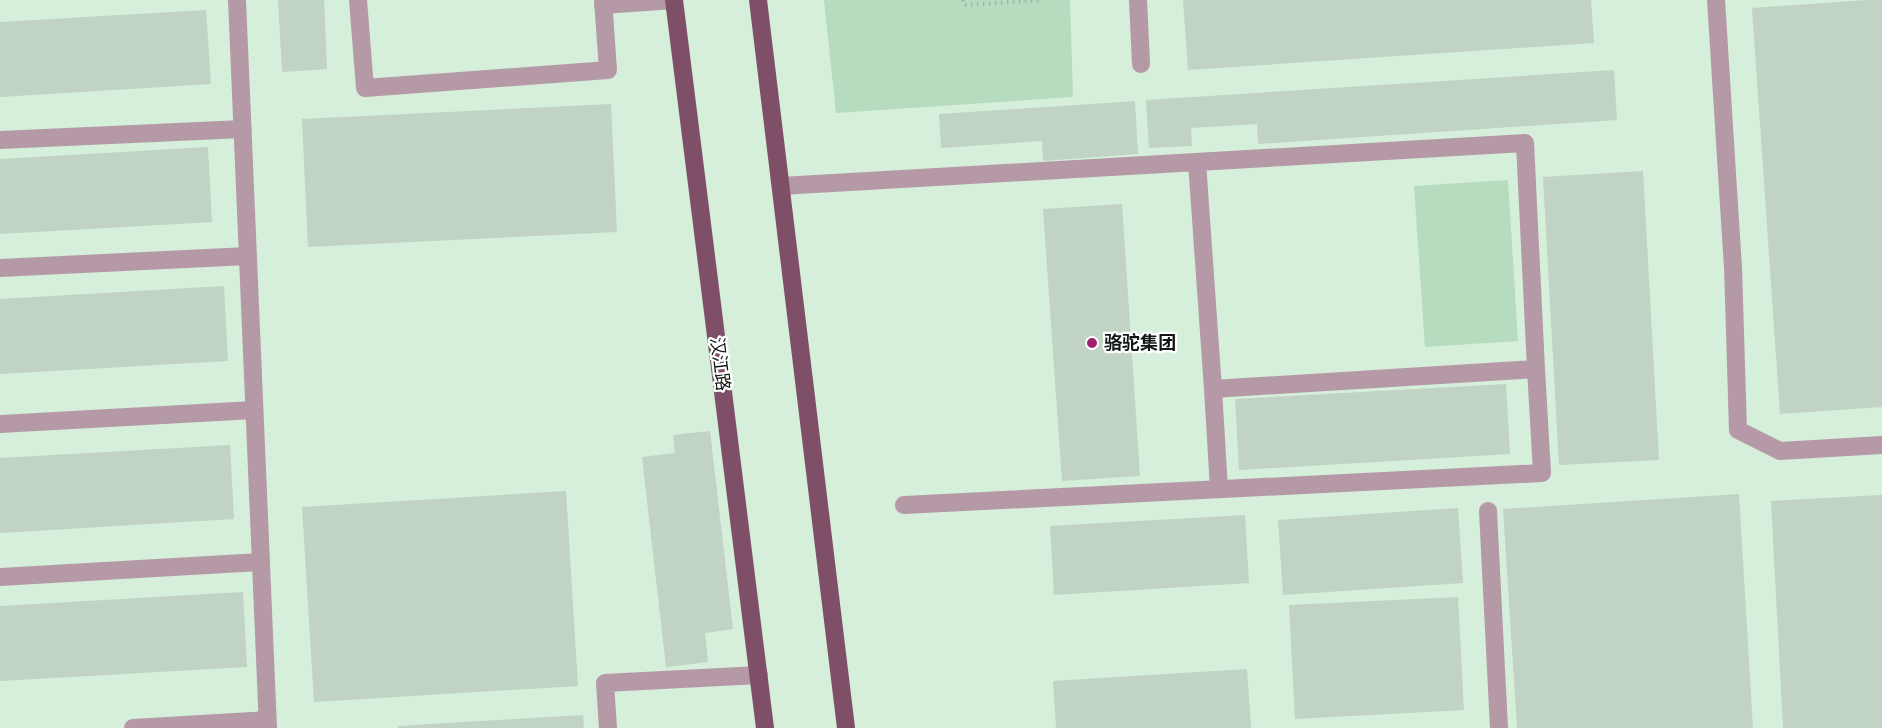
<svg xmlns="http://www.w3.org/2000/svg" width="1882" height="728" font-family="Barlow,'Noto Sans SC',sans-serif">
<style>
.built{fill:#d5efdb}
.green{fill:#b6dbbf}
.building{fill:#c0d3c4}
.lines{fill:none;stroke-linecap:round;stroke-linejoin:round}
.path{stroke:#a5b4a8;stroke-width:4;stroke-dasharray:1.5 4.5;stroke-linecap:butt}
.minor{stroke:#b599a7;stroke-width:18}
.major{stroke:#7e4f67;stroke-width:18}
.poi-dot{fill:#a12070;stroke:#fff;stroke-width:2}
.labels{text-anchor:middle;stroke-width:4.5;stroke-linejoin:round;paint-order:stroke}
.poi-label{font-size:18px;font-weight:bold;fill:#111712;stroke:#fff;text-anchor:start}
.street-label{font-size:18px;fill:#111712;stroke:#fff}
</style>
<rect width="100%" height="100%" fill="#e7faeb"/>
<!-- built -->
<path class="built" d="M 0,0 L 1882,0 L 1882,728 L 0,728 Z"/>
<!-- green -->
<path class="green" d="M 824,0 L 1070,0 L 1073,97 L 836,113 Z
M 1508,180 L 1518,341 L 1425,347 L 1414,186 Z"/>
<!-- building -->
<path class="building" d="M 278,0 L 324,0 L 327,69 L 282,72 Z
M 1183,0 L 1591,0 L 1594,43 L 1188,70 Z
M 1867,0 L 1882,0 L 1882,407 L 1780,414 L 1752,8 Z
M 206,10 L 211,84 L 0,97 L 0,22 Z
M 1614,70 L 1617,120 L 1258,144 L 1257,124 L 1191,128 L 1192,146 L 1149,148 L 1146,100 Z
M 1135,101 L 1138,154 L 1043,161 L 1042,141 L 941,148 L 939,114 Z
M 611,104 L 617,232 L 308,247 L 302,119 Z
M 208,147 L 212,222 L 0,234 L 0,159 Z
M 1643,171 L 1659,460 L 1559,465 L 1543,177 Z
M 1122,204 L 1140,476 L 1062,481 L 1043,209 Z
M 224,286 L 228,361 L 0,374 L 0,299 Z
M 1506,384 L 1510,454 L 1239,470 L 1235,399 Z
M 710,431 L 733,629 L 705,633 L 708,662 L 666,667 L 642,457 L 675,453 L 673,435 Z
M 230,445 L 234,519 L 0,533 L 0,458 Z
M 566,491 L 578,686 L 314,702 L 302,507 Z
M 1739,494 L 1753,728 L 1517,728 L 1503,509 Z
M 1882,495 L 1882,728 L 1783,728 L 1771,501 Z
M 1458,508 L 1463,583 L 1283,595 L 1278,520 Z
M 1245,515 L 1249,583 L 1054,595 L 1050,526 Z
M 243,592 L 247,667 L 0,681 L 0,606 Z
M 1458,597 L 1464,710 L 1295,719 L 1289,605 Z
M 1247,669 L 1251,728 L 1056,728 L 1053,681 Z
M 583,715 L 584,728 L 398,728 L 398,726 Z"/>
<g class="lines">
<!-- path -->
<path class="path" d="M 963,0 L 964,5 L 1043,0"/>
<!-- minor -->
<path class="minor" d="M 237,0 L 268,728
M 358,0 L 365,88 L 608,70 L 603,0
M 1138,0 L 1141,64
M 1716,0 L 1733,268 L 1738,430 L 1780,451 L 1882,445
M 603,5 L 674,0
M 0,140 L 243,129
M 781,186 L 1525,143 L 1536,369 L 1213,389 L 1197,162
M 0,268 L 248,256
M 1213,389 L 1219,489
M 0,424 L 254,410
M 904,505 L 1542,473 L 1536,369
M 1488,511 L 1499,728
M 0,577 L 261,562
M 133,728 L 267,720
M 608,728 L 605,683 L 759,675"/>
<!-- major -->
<path class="major" d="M 674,0 L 765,728
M 758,0 L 846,728"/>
</g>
<!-- markers -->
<circle class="poi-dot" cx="1092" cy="343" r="6"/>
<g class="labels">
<!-- poi labels -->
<g class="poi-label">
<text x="1104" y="349">骆驼集团</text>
</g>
<!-- street labels -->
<g class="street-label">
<text transform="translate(720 364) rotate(83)" y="6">汉江路</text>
</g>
</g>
</svg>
